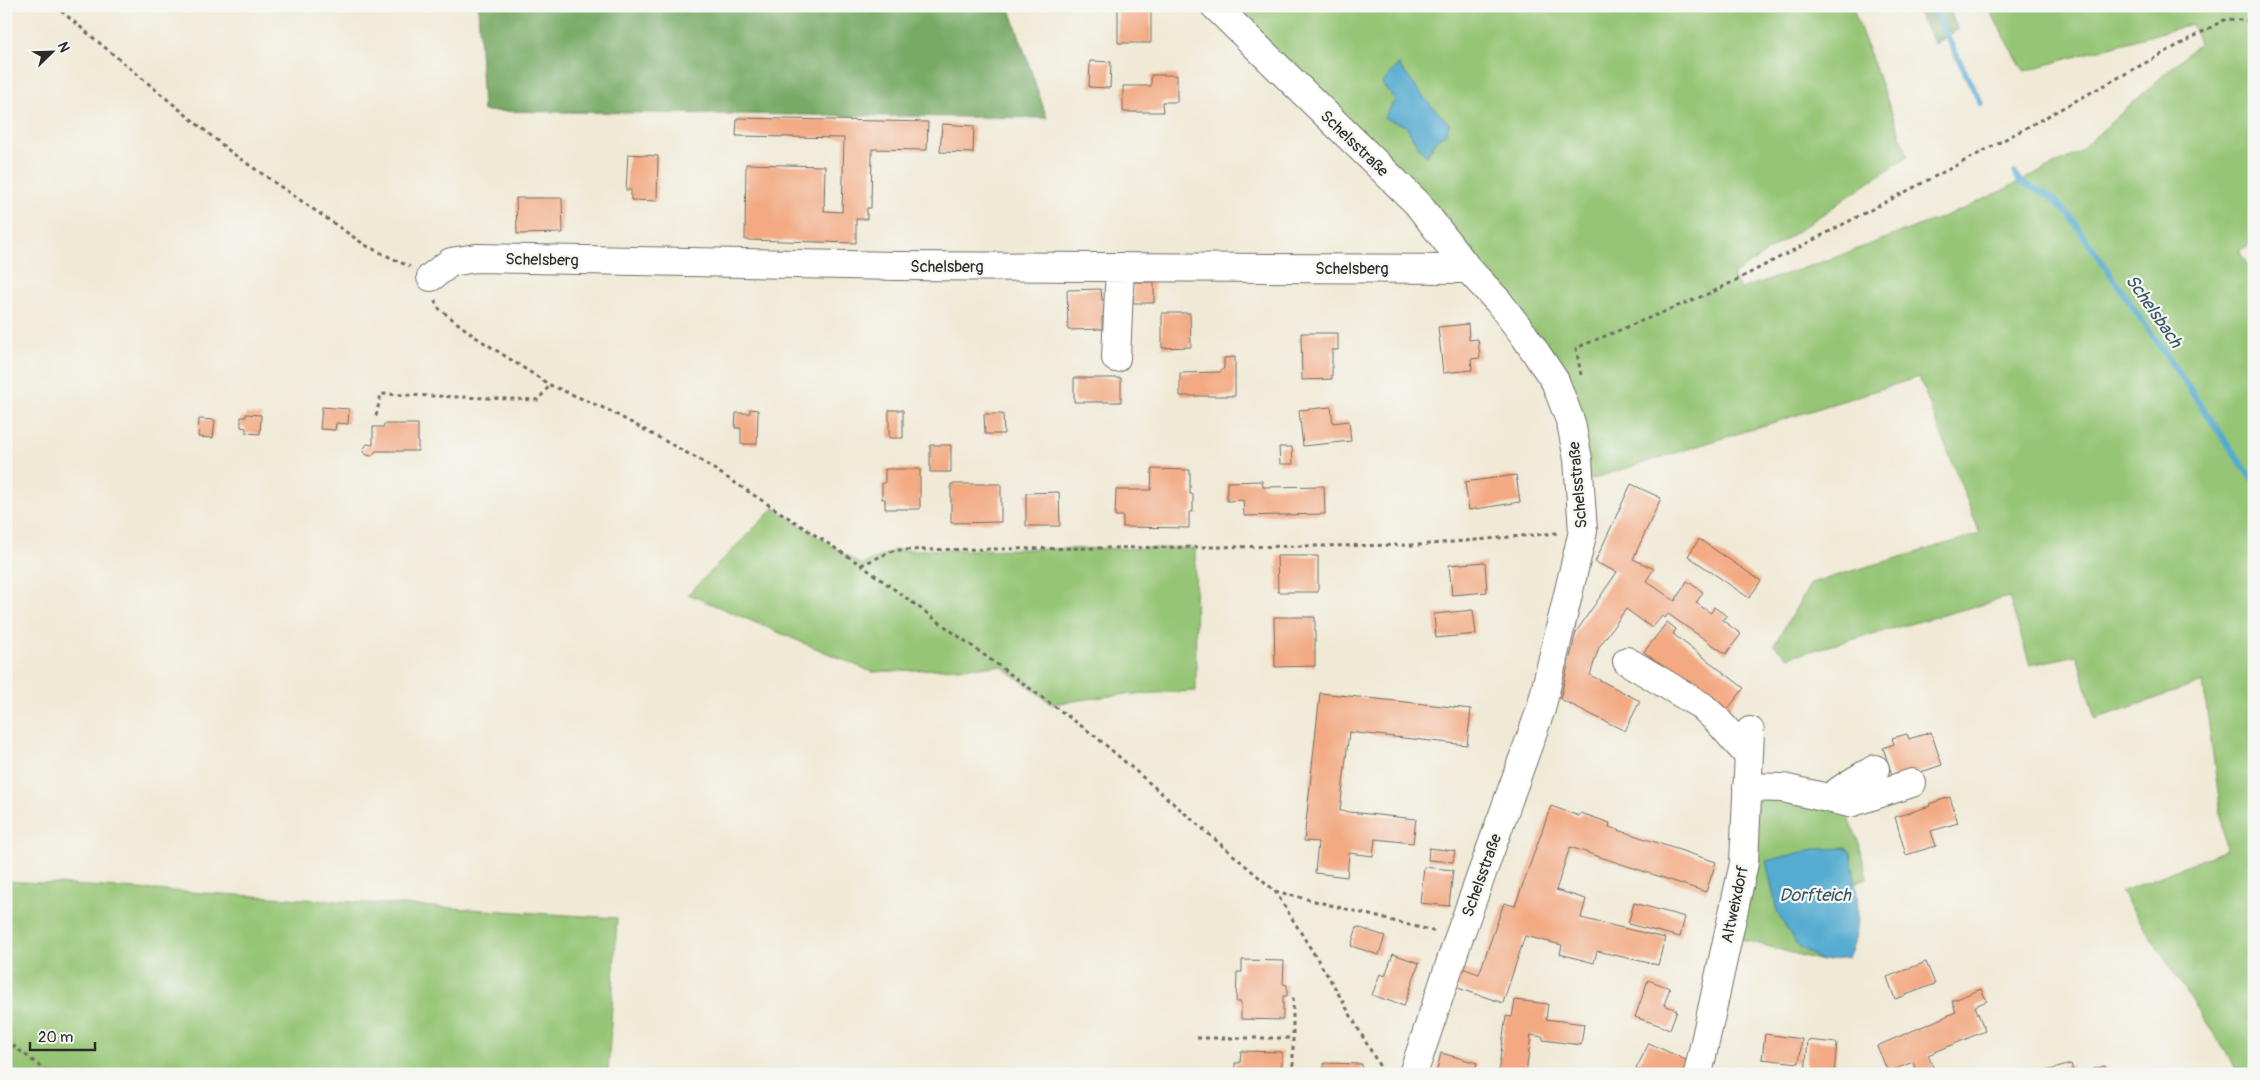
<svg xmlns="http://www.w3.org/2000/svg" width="2260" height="1080" font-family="Pangolin,sans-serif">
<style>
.green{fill:#95c574;stroke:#607850;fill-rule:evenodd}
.forest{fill:#78aa66;stroke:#526a48}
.water{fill:#54abd0;stroke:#406b7e}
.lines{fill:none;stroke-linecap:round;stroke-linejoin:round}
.stream{stroke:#54abd0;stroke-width:6}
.building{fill:#f3aa83}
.minor-casing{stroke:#706e66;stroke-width:30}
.path{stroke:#706e66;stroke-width:3;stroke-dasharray:4 4;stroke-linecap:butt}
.minor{stroke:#fff;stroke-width:28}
.labels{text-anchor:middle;stroke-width:4.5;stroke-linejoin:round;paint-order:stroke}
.street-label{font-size:16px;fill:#2b2b2b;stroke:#f6f6f2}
.water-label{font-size:18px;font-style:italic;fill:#395865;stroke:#f6f6f2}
</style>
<rect width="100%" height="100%" fill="#f6f6f2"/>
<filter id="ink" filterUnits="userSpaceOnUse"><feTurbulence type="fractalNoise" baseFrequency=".02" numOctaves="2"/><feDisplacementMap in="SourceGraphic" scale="10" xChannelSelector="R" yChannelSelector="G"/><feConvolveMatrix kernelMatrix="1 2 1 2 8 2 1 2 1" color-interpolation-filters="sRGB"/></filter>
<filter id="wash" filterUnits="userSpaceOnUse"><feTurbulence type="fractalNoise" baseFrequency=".0096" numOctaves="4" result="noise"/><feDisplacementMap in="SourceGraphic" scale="20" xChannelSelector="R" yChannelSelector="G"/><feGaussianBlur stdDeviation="1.12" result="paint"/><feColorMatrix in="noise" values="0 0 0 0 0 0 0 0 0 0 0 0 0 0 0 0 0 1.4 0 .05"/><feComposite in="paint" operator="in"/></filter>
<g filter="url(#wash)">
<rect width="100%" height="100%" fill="#f0e9d5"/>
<!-- green -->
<path class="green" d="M 1226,6 L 1852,6 L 1908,156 L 1733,275 L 1740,289 L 1828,260 L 1966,208 L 2076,154 L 2199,43 L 2192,24 L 2024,71 L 1987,6 L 2254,6 L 2254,15 L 2252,16 L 2254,27 L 2254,242 L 2239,251 L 2254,275 L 2254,1074 L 2236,1074 L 2229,1057 L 2121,892 L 2226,850 L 2203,682 L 2095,719 L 2077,655 L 2030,665 L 2009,597 L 1788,657 L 1774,645 L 1811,583 L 1980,534 L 1919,377 L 1589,480 L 1565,379 ZM 1425,99 L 1449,123 L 1446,134 L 1437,139 L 1427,156 L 1417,145 L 1406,126 L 1385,118 L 1395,100 Z
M 774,508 L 861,565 L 895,550 L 1195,548 L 1196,691 L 1117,695 L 1052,704 L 1001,666 L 872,672 L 688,594 Z
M 1757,797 L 1846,813 L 1859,843 L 1867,878 L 1854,883 L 1851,852 L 1796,944 L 1821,961 L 1734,937 Z
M 6,881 L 617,918 L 608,1074 L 6,1074 Z"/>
<!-- forest -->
<path class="forest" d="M 478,6 L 1009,6 L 1047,118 L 483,111 Z
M 1914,6 L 1948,6 L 1958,30 L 1935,44 Z"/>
<!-- water -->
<path class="water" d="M 1398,64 L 1425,99 L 1449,123 L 1446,134 L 1437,139 L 1426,156 L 1417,145 L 1406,126 L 1384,118 L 1395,100 L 1382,84 Z
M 1846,848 L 1851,852 C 1855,888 1866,923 1848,957 L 1821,961 L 1796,944 L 1777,912 L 1766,861 L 1814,849 Z"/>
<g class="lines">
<!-- stream -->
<path class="stream" d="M 1932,6 L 1981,104
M 2015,173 L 2020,182 L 2048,195 L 2070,216 L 2254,482"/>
</g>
<g id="blocks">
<!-- building -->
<path class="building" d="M 1118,8 L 1151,8 L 1151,43 L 1118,43 Z
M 1090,61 L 1111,62 L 1110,88 L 1089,87 Z
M 1151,75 L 1177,75 L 1177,102 L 1162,102 L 1163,112 L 1123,112 L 1123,86 L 1151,86 Z
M 737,118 L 928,122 L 927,150 L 872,149 L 871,208 L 867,208 L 867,219 L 856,219 L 856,243 L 745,240 L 746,164 L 825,166 L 824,211 L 842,212 L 844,138 L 736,136 Z
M 942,124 L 974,126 L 973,153 L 940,152 Z
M 628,154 L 658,156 L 657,201 L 631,200 L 631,190 L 626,190 Z
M 516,198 L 562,198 L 563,233 L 517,234 Z
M 1133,282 L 1154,282 L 1154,303 L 1133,303 Z
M 1101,289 L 1102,300 L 1109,300 L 1109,317 L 1102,317 L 1102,329 L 1068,330 L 1067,290 Z
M 1162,313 L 1190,313 L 1191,347 L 1162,348 Z
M 1468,324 L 1469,340 L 1478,339 L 1480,358 L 1471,359 L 1472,370 L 1443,373 L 1438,327 Z
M 1301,333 L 1338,333 L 1338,350 L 1332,350 L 1332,379 L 1302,380 Z
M 1235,357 L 1235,396 L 1180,396 L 1180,373 L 1220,372 L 1224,368 L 1224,358 Z
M 1074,378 L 1121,378 L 1121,402 L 1074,402 Z
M 322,407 L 349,409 L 348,424 L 336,423 L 335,430 L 320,429 Z
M 1331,407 L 1333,423 L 1349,421 L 1351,441 L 1303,446 L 1299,410 Z
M 750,409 L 758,410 L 757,444 L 741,444 L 741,428 L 735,428 L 736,413 L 750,413 Z
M 889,410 L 903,410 L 903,438 L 889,438 Z
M 246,414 L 261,415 L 260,434 L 246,433 L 246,428 L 241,427 L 241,417 L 246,417 Z
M 984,414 L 1003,414 L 1004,434 L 985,434 Z
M 199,419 L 215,420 L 213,438 L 198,437 Z
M 384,424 L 418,424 L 418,451 L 376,451 L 371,456 L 367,455 L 363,452 L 364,448 L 367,444 L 373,445 L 373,427 L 384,427 Z
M 930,445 L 951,445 L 951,472 L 930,472 Z
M 1279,447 L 1292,447 L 1293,464 L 1280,464 Z
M 885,469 L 920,469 L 920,509 L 885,509 L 885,499 L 882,499 L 882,483 L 885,483 Z
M 1152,469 L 1190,470 L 1190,494 L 1193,494 L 1193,512 L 1189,512 L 1189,528 L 1123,527 L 1123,516 L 1115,516 L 1116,490 L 1151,490 Z
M 1516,475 L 1520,502 L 1469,510 L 1465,482 Z
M 1262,481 L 1263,487 L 1324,486 L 1325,514 L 1244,516 L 1243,500 L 1227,501 L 1227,482 Z
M 951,484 L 1001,484 L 1001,522 L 951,523 Z
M 1631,484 L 1661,498 L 1633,559 L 1654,569 L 1646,581 L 1675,601 L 1687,581 L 1703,592 L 1696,603 L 1711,613 L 1714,607 L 1727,616 L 1722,620 L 1741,634 L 1726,654 L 1668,614 L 1665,618 L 1662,616 L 1652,628 L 1626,609 L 1599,647 L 1590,675 L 1640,701 L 1625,731 L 1560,699 L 1576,632 L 1617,572 L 1595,562 Z
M 1059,492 L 1060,526 L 1026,526 L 1026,493 Z
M 1699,539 L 1761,581 L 1749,598 L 1688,556 Z
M 1277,556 L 1318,556 L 1318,592 L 1278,592 Z
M 1485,562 L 1487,592 L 1452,595 L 1449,565 Z
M 1473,610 L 1476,634 L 1436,638 L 1434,614 Z
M 1274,617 L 1315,617 L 1315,666 L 1275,667 Z
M 1667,622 L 1676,629 L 1673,634 L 1744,688 L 1725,713 L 1644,652 Z
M 1320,693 L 1471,709 L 1467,745 L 1349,732 L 1340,811 L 1416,819 L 1413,843 L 1375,839 L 1373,856 L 1349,853 L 1347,877 L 1315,873 L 1318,842 L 1304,841 Z
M 1931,732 L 1942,765 L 1894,781 L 1883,748 L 1894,744 L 1892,738 L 1907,734 L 1909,739 Z
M 1950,797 L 1958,823 L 1931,831 L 1936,846 L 1906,855 L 1895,817 L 1930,806 L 1929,804 Z
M 1551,806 L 1579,816 L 1581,813 L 1610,823 L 1609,827 L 1716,862 L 1706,892 L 1570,847 L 1556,890 L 1586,899 L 1581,918 L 1665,938 L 1658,965 L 1597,951 L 1594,963 L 1560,954 L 1562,945 L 1525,936 L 1503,1003 L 1455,987 L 1462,968 L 1479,974 L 1504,903 L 1515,906 Z
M 1429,848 L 1455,851 L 1453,862 L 1428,860 Z
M 1424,867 L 1453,870 L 1449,906 L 1420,903 Z
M 1634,903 L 1685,917 L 1680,937 L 1628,924 Z
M 1357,927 L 1385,936 L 1379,955 L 1351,946 Z
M 1393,954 L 1419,963 L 1404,1006 L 1372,995 L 1380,974 L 1385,976 Z
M 1242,960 L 1284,961 L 1283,984 L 1287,985 L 1287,996 L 1283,996 L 1283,1020 L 1241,1019 L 1241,1002 L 1236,1002 L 1237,972 L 1242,972 Z
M 1926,962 L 1935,984 L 1895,999 L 1887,977 Z
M 1648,980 L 1670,988 L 1664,1005 L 1677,1010 L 1670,1029 L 1635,1017 Z
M 1981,989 L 1987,1001 L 1975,1006 L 1985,1031 L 1928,1055 L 1936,1074 L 1918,1074 L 1913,1062 L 1888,1072 L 1877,1046 L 1956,1012 L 1952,1001 Z
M 1515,1000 L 1548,1004 L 1546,1019 L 1584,1024 L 1581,1045 L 1543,1040 L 1543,1037 L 1531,1035 L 1526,1074 L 1498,1074 L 1506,1016 L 1512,1017 Z
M 1765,1034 L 1802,1039 L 1799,1063 L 1762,1059 Z
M 1808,1040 L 1837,1043 L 1834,1074 L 1805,1074 Z
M 1649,1043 L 1688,1061 L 1682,1074 L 1645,1074 L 1636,1069 Z
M 1241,1051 L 1282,1052 L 1282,1074 L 1235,1074 L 1235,1063 L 1240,1063 Z
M 1441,1053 L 1477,1063 L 1474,1074 L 1436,1074 Z
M 1324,1063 L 1362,1064 L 1361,1074 L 1324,1074 Z
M 2071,1064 L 2074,1074 L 2039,1074 L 2039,1073 Z
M 2105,1066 L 2108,1074 L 2079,1074 L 2079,1073 Z"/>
</g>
</g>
<g filter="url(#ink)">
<use href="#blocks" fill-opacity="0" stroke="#706e66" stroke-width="1"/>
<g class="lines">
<defs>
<path id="minor" d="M 1215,6 L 1417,203 L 1468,269 L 1498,301 L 1524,335 L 1555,381 L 1571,423 L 1578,459 L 1583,531 L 1541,709 L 1459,937 L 1413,1074
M 431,277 L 451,262 L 476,258 L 897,266 L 1468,269
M 1116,358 L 1120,267
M 1627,661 L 1702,706 L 1718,721 L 1748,755
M 1747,787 L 1783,788 L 1850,803 L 1912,783
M 1831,798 C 1835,791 1865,775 1875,769
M 1698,1074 L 1744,863 L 1750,731"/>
</defs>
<!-- minor casing -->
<use href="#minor" class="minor-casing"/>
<!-- path -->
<path class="path" d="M 55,6 L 232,153 L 365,245 L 410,267
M 435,300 L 437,307 L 474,336 L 550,385 L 608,410 L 700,460 L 861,565 L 1095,736 L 1275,891 L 1334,986 L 1384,1074
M 1581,375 L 1576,348 L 1717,290 L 1978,154 L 2226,19 L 2254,21
M 376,416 L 381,394 L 538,400 L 550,385
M 861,565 L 895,550 L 1418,545 L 1557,533
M 1275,891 L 1437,932
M 1197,1038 L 1293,1038
M 6,1040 L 50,1074
M 1293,1074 L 1293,996"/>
<!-- minor -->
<use href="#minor" class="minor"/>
</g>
</g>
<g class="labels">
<!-- street labels -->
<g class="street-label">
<text transform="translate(1355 143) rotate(44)" y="6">Schelsstraße</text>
<text transform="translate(542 259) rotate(1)" y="6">Schelsberg</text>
<text x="947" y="272">Schelsberg</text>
<text x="1352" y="274">Schelsberg</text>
<text transform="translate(1577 485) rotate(-95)" y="6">Schelsstraße</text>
<text transform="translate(1481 875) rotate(-70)" y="6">Schelsstraße</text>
<text transform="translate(1734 904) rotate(-78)" y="6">Altweixdorf</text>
</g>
<!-- water labels -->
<g class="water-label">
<text transform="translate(2154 311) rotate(55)" y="6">Schelsbach</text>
<text x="1815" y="901">Dorfteich</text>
</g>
</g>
<!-- margin -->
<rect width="2260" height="1080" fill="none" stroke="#f6f6f2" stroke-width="25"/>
<!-- north arrow -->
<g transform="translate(52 52) rotate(67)" stroke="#f6f6f2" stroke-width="4" paint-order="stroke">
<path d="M0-4L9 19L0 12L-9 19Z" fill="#2b2b2b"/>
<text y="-8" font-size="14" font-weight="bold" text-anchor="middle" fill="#2b2b2b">N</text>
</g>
<!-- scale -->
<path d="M30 1042v8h65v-8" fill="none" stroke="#2b2b2b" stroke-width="2.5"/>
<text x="38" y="1042" font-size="15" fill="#2b2b2b" stroke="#f6f6f2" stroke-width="4" paint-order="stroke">20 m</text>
</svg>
